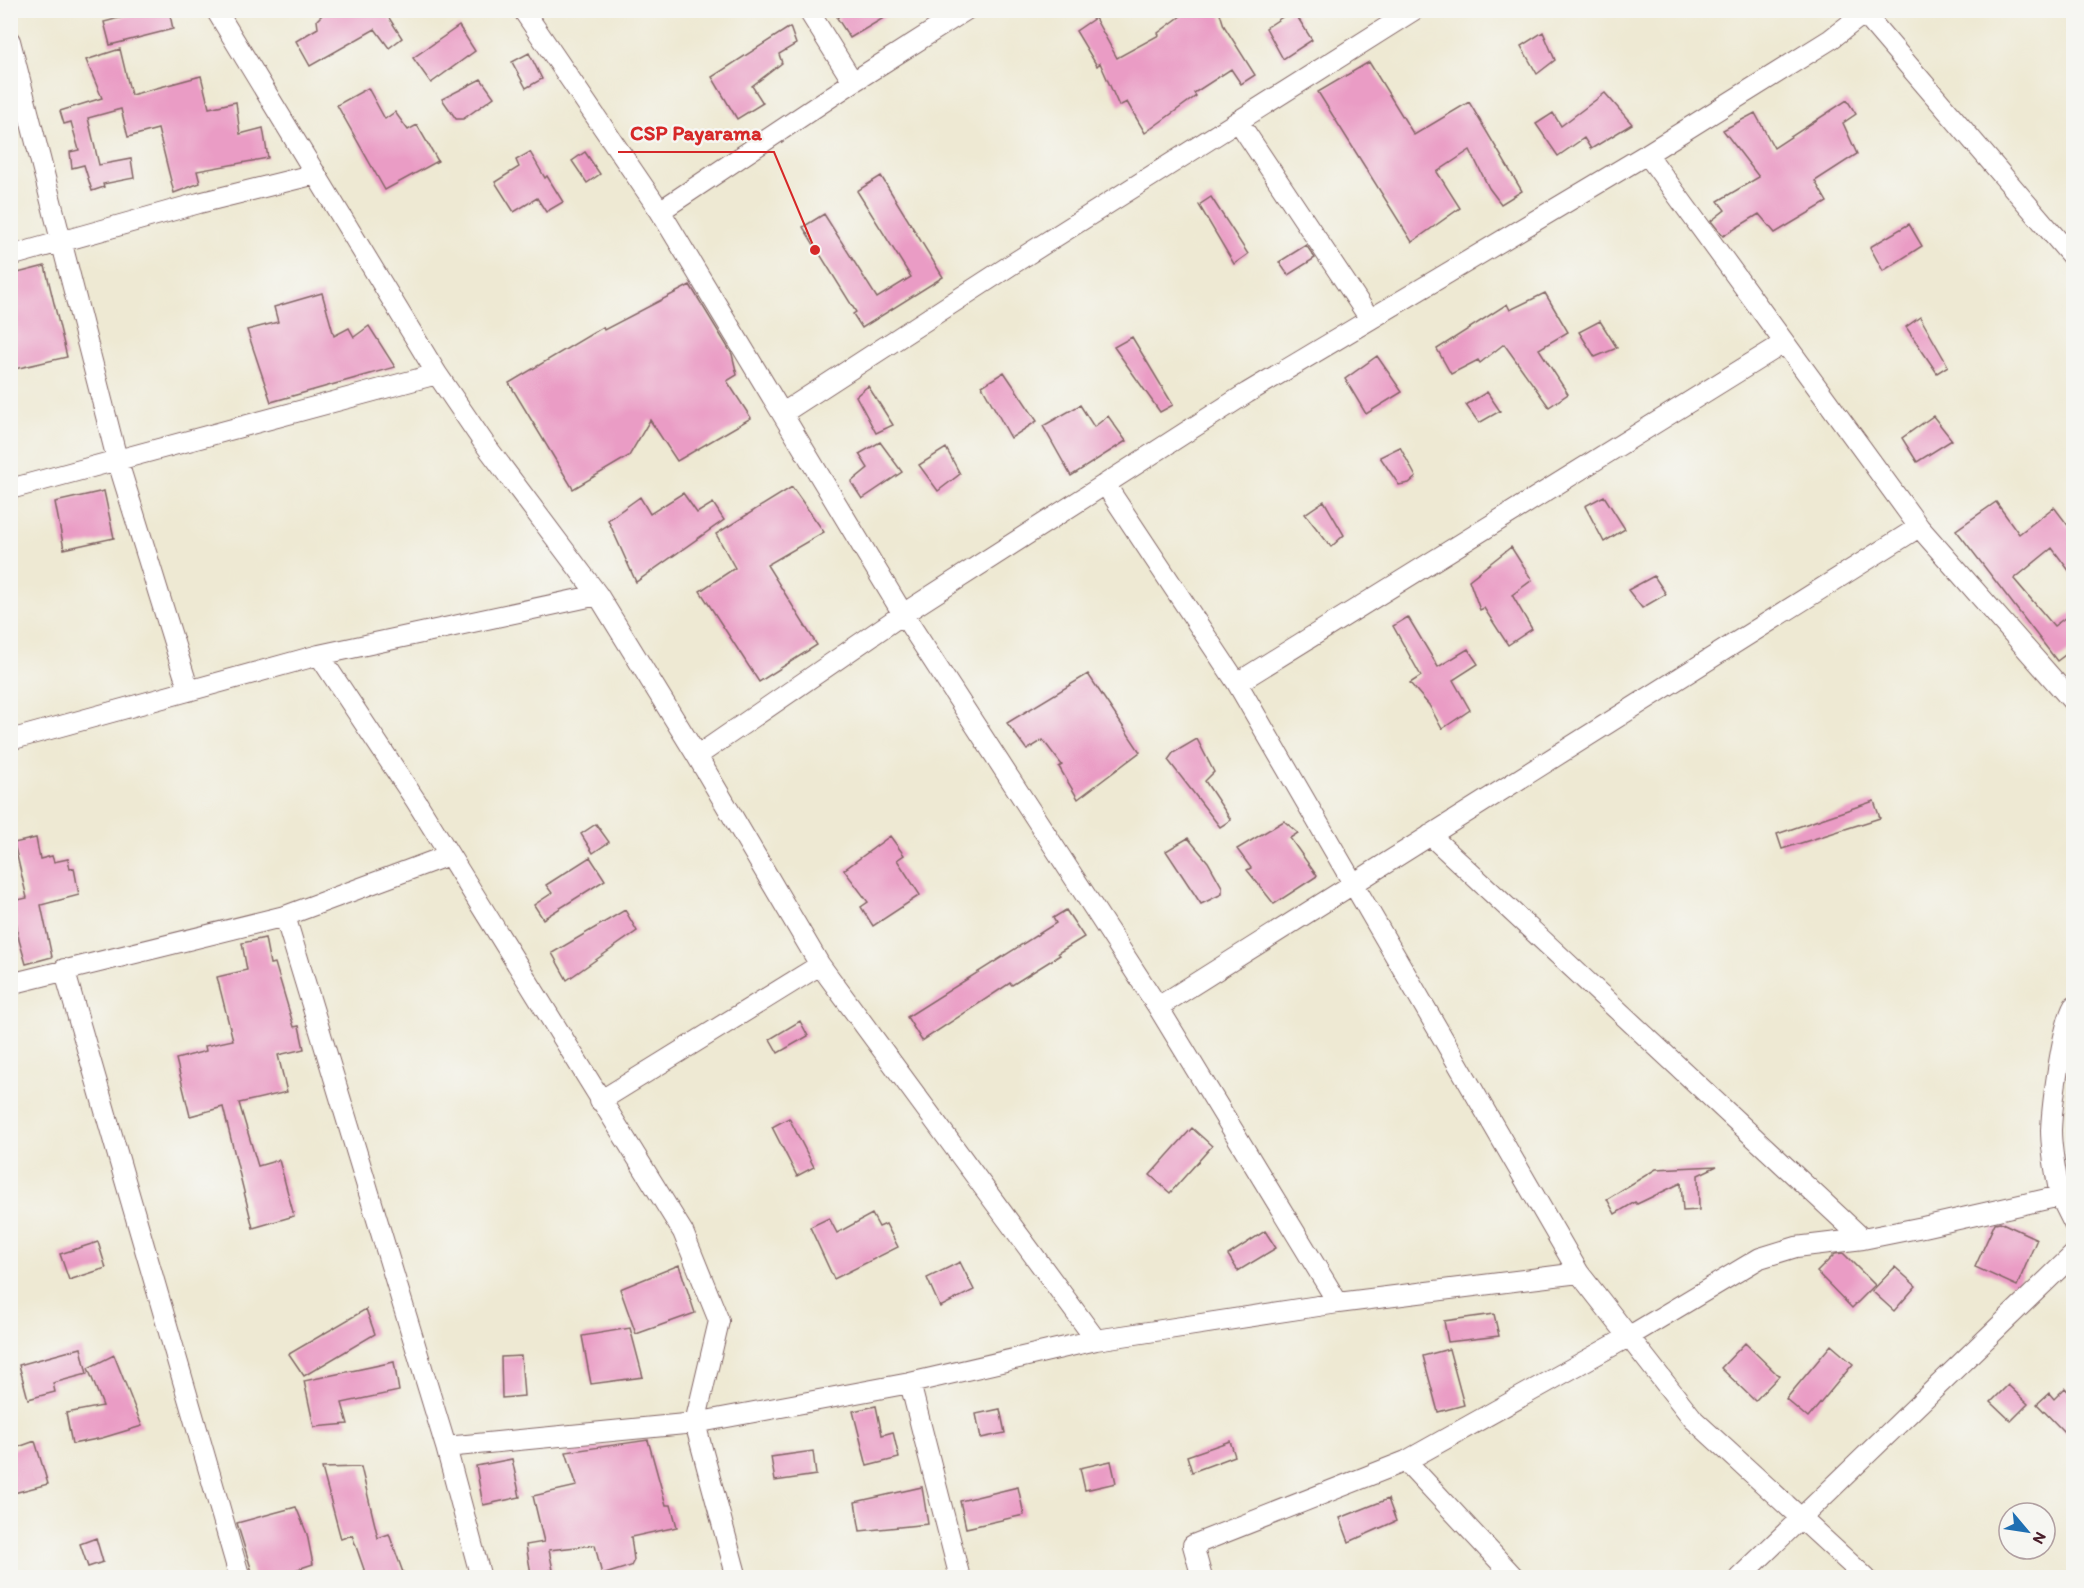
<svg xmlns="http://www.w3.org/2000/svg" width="2084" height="1588" font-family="Itim,sans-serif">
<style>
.building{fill:#ea9cc5}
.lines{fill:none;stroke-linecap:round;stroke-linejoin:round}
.street-casing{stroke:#836666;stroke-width:22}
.street{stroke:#fff;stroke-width:20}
.leader{fill:none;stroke:#d62828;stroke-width:2}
.callout-dot{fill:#d62828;stroke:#f6f6f2;stroke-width:2}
.callout-label{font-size:21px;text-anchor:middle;font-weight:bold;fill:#d62828;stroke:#f6f6f2;stroke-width:5;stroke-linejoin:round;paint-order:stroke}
</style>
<rect width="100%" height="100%" fill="#f6f6f2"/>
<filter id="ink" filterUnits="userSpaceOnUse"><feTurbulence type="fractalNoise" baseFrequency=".0167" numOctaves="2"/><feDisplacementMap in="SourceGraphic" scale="12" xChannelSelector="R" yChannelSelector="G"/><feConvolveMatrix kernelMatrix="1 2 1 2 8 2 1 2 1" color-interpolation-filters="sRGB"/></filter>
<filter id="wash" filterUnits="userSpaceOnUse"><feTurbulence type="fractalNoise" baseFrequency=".008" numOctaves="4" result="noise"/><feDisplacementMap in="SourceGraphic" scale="24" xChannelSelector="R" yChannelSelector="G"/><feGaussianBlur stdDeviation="1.35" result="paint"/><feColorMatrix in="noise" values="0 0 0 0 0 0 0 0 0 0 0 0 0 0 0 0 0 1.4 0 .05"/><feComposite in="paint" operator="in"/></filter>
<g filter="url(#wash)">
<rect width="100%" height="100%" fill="#eee9d3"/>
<g id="blocks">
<!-- building -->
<path class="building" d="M 150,10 L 169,10 L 173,29 L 110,45 L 104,22 Z
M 327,10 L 384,10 L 402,38 L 389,48 L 375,29 L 310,66 L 296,41 L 318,28 L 317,20 Z
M 847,10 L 897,10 L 850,38 L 837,18 Z
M 1189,10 L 1219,10 L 1224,26 L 1255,75 L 1241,84 L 1231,69 L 1194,93 L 1196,96 L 1145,133 L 1127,102 L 1119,106 L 1100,63 L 1097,66 L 1076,31 L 1095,18 L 1117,58 L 1159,35 L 1158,33 Z
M 1293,10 L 1312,40 L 1283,59 L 1266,28 Z
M 459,26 L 475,51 L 431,83 L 413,58 Z
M 790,27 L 796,44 L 779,54 L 782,63 L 752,86 L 763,103 L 737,119 L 712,77 Z
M 1543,32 L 1555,60 L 1537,74 L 1521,46 Z
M 120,49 L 131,95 L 201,76 L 209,108 L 236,102 L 240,134 L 263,128 L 268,158 L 197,171 L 200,183 L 174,193 L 158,129 L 128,137 L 121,109 L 88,118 L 99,165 L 131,159 L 134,178 L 103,184 L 104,187 L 92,191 L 84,165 L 72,168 L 70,152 L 79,150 L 71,122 L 64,124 L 60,111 L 102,98 L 86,60 Z
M 529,53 L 542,79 L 526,88 L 512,62 Z
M 1369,62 L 1414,135 L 1469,102 L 1522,191 L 1501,204 L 1489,188 L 1470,150 L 1437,172 L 1460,208 L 1412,242 L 1318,92 Z
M 481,79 L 494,97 L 463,119 L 456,119 L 442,99 Z
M 368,88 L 385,119 L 395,112 L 408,130 L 417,125 L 438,161 L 385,190 L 337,105 Z
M 1605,93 L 1632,124 L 1591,149 L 1584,138 L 1558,156 L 1536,124 L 1553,113 L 1561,126 Z
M 1847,100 L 1856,114 L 1843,123 L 1857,154 L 1815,181 L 1827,202 L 1775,233 L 1759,214 L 1723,236 L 1711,221 L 1725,210 L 1718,201 L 1759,177 L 1723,130 L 1755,113 L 1774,148 Z
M 530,152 L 545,178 L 547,176 L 563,202 L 546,212 L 537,198 L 514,212 L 495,182 L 519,167 L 516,160 Z
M 585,152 L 600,174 L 587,183 L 572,161 Z
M 881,176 L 943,277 L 862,328 L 853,314 L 856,312 L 803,227 L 824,214 L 877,298 L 911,277 L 857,191 Z
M 1211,197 L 1248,254 L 1234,264 L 1199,205 Z
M 1909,224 L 1922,246 L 1883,271 L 1870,247 Z
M 1306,245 L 1315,258 L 1288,275 L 1279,262 Z
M 45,266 L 67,357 L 10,370 L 10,275 Z
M 690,285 L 732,354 L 737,375 L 727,381 L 751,418 L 677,461 L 650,420 L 629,456 L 573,489 L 509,383 L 603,327 L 604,330 Z
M 322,293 L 334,336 L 349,328 L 354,337 L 369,326 L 395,367 L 271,402 L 247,330 L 278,322 L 274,307 Z
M 1545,293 L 1568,332 L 1539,349 L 1568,394 L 1549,407 L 1504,344 L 1480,363 L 1478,360 L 1451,374 L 1437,349 L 1507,304 L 1510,310 Z
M 1920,317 L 1948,366 L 1937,373 L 1906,327 Z
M 1600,321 L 1617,348 L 1595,357 L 1579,332 Z
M 1132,337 L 1173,405 L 1160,412 L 1114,347 Z
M 1377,356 L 1402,392 L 1366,414 L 1345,379 Z
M 1004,372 L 1037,421 L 1011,438 L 982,386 Z
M 868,386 L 893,425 L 876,433 L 856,396 Z
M 1487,392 L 1500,411 L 1479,423 L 1466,405 Z
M 1080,405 L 1094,427 L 1108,416 L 1126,441 L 1071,476 L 1043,426 Z
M 1933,416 L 1952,440 L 1917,462 L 1902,438 Z
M 880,442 L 902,472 L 862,499 L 851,482 L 868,468 L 859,454 Z
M 1400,447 L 1416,477 L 1409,483 L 1399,485 L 1380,457 Z
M 946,448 L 960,474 L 938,491 L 919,465 Z
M 792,487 L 824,532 L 767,565 L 817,645 L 759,682 L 700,591 L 735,568 L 716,534 Z
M 104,491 L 114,538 L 64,549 L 55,502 Z
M 683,493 L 697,513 L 713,503 L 724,520 L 636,582 L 608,520 L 640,497 L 650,514 Z
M 1604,496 L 1625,529 L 1604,542 L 1585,506 Z
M 1324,501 L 1344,535 L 1331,547 L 1305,514 Z
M 1996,502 L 2019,534 L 2054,507 L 2073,532 L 2073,576 L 2052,548 L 2014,579 L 2054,626 L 2073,612 L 2073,649 L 2057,661 L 1956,530 Z
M 1511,547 L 1532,580 L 1512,595 L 1532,629 L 1508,645 L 1484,608 L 1480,610 L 1469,580 Z
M 1654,576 L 1666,594 L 1642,608 L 1628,590 Z
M 1408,617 L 1438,667 L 1468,649 L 1478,664 L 1453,680 L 1470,710 L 1442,729 L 1429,705 L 1410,683 L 1421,676 L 1393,626 Z
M 1088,674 L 1140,752 L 1078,799 L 1059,767 L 1062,765 L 1043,740 L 1027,750 L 1007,723 Z
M 1197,739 L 1214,772 L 1205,781 L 1231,820 L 1220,827 L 1168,760 L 1173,753 Z
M 1874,801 L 1880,818 L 1782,849 L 1777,834 Z
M 1284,821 L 1298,833 L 1290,838 L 1317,876 L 1274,904 L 1247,870 L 1251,868 L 1237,849 Z
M 596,824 L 609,842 L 593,853 L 581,834 Z
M 890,836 L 904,855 L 897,860 L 920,895 L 873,926 L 861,907 L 868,902 L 844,870 Z
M 36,838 L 40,859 L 52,856 L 54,862 L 68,859 L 70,869 L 74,868 L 79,895 L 41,905 L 52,957 L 26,964 L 19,940 L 13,901 L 27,898 L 14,843 Z
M 1188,838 L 1208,862 L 1222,887 L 1222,894 L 1201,904 L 1166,851 Z
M 590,857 L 605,880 L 543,919 L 534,905 L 552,893 L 546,885 Z
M 625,910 L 637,931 L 567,980 L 552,953 Z
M 1066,910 L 1084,937 L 1058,953 L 1060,955 L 1012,985 L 1010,983 L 922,1041 L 907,1017 L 1056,923 L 1053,918 Z
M 265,938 L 270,964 L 275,963 L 294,1027 L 299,1026 L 304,1049 L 278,1055 L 287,1092 L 239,1103 L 258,1166 L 279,1160 L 294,1216 L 253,1228 L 223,1107 L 190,1116 L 176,1059 L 206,1051 L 205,1046 L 233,1040 L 217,977 L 247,970 L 242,943 Z
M 800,1021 L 808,1036 L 778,1053 L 770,1039 Z
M 789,1118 L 814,1167 L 797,1176 L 772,1127 Z
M 1192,1128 L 1212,1146 L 1170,1193 L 1150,1175 Z
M 1717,1166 L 1698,1175 L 1699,1210 L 1683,1211 L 1681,1183 L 1637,1204 L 1635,1202 L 1615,1214 L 1607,1199 L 1656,1169 Z
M 872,1214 L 879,1227 L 886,1224 L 898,1247 L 834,1279 L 810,1227 L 829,1218 L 837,1233 Z
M 2000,1222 L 2037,1239 L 2017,1286 L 1975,1267 L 1995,1223 Z
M 1265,1231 L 1276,1248 L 1238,1271 L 1228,1255 Z
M 98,1242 L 106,1268 L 69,1280 L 60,1254 Z
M 1843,1253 L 1875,1285 L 1852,1308 L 1817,1272 L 1835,1254 Z
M 960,1262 L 974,1290 L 940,1307 L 927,1278 Z
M 679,1265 L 695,1313 L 636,1334 L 620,1289 Z
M 1895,1267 L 1916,1286 L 1894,1311 L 1872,1291 Z
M 366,1309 L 375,1334 L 304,1376 L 289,1354 Z
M 1494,1314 L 1499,1336 L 1448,1342 L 1444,1321 Z
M 630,1328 L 643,1377 L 591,1384 L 582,1336 Z
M 1745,1343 L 1779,1376 L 1755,1401 L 1721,1368 Z
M 1831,1345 L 1853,1364 L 1808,1418 L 1786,1399 Z
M 81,1348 L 87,1374 L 53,1383 L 55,1392 L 28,1399 L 19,1365 Z
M 1449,1349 L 1464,1405 L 1438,1412 L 1423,1356 Z
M 114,1355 L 142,1426 L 102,1438 L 72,1444 L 66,1413 L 103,1406 L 88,1368 Z
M 521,1356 L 524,1396 L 502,1398 L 501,1357 Z
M 394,1362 L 399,1391 L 342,1403 L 348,1424 L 314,1427 L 304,1381 Z
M 2008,1385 L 2028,1404 L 2011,1421 L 1991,1402 Z
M 2065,1388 L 2073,1397 L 2073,1425 L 2065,1433 L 2037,1404 L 2049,1393 L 2054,1399 Z
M 876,1406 L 882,1435 L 893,1432 L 899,1458 L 867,1466 L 853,1411 Z
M 1000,1409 L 1005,1433 L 981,1438 L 976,1414 Z
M 648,1440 L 666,1505 L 671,1505 L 677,1527 L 631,1537 L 634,1560 L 631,1566 L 602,1575 L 595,1545 L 549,1550 L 553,1570 L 531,1574 L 526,1545 L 544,1542 L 533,1496 L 577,1486 L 566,1452 Z
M 35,1441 L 48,1484 L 10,1494 L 10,1450 Z
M 1230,1441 L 1235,1456 L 1192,1472 L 1187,1456 Z
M 813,1451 L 816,1475 L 775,1481 L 771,1457 Z
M 512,1459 L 520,1497 L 483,1505 L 476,1466 Z
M 1111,1461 L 1116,1483 L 1085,1490 L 1080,1468 Z
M 361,1467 L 378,1538 L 389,1534 L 405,1578 L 367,1578 L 352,1535 L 341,1539 L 322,1468 Z
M 922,1487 L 928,1524 L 860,1531 L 855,1502 Z
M 1018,1487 L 1024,1515 L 966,1528 L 960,1501 Z
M 1388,1499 L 1396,1521 L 1349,1542 L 1340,1518 Z
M 296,1507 L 307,1534 L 313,1564 L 271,1578 L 254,1578 L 237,1523 Z
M 96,1538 L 103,1562 L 88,1567 L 80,1544 Z"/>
</g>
</g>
<g filter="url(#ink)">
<use href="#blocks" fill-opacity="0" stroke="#836666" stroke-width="1.5"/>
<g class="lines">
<defs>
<path id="street" d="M 216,10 L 437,374 L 484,443 L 598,595 L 697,756 L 820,965 L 1096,1340
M 523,10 L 660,211 L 903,614 L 1158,1007 L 1338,1303
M 808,10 L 853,82
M 1861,10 L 2074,259
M 10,41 L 117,459 L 189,691
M 1238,121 L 1370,319
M 1647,154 L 1919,527 L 2074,703
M 660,211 L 853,82 L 966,10
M 10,256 L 199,203 L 316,174
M 783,413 L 1017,261 L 1414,10
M 1105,484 L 1237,683 L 1579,1273 L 1694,1420 L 1866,1578
M 10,489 L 437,374
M 319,655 L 416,801 L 683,1232 L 719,1321 L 695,1423 L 737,1578
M 1237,683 L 1784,343
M 10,740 L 319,655 L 598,595
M 697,756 L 903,614 L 1247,393 L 1647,154 L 1831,39 L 1863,14
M 1430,835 L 1863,1239
M 285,916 L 446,1447 L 481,1578
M 64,969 L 240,1578
M 10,984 L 285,916 L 449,855
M 1158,1007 L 1919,527
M 600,1101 L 820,965
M 2074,1193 L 2060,1196 L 2074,1224
M 910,1383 L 960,1578
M 446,1447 L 695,1423 L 910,1383 L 1096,1340 L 1338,1303 L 1579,1273
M 1406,1461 L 1515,1578
M 1202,1578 L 1193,1545 L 1406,1461 L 1628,1337 L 1760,1258 L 1796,1247 L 1863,1239 L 1923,1227 L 2060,1196 C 2056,1174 2051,1152 2051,1130 C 2052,1106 2062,1026 2074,1006
M 1739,1578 L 2074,1254"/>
</defs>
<!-- street casing -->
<use href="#street" class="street-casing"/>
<!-- street -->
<use href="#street" class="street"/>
</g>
</g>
<!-- callouts -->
<path class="leader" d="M815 250L774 152H618"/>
<circle class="callout-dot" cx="815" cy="250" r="6"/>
<g class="callout-label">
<text x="696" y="140">CSP Payarama</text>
</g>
<!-- margin -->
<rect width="2084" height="1588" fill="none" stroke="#f6f6f2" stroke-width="36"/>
<!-- north arrow -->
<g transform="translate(2027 1531) rotate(119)"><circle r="28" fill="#f6f6f2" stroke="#b1a0a2" stroke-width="1.5"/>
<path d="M0-4.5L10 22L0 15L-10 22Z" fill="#1f6fb2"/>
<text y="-9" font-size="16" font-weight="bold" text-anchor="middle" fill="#4a1f2b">N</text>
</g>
</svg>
